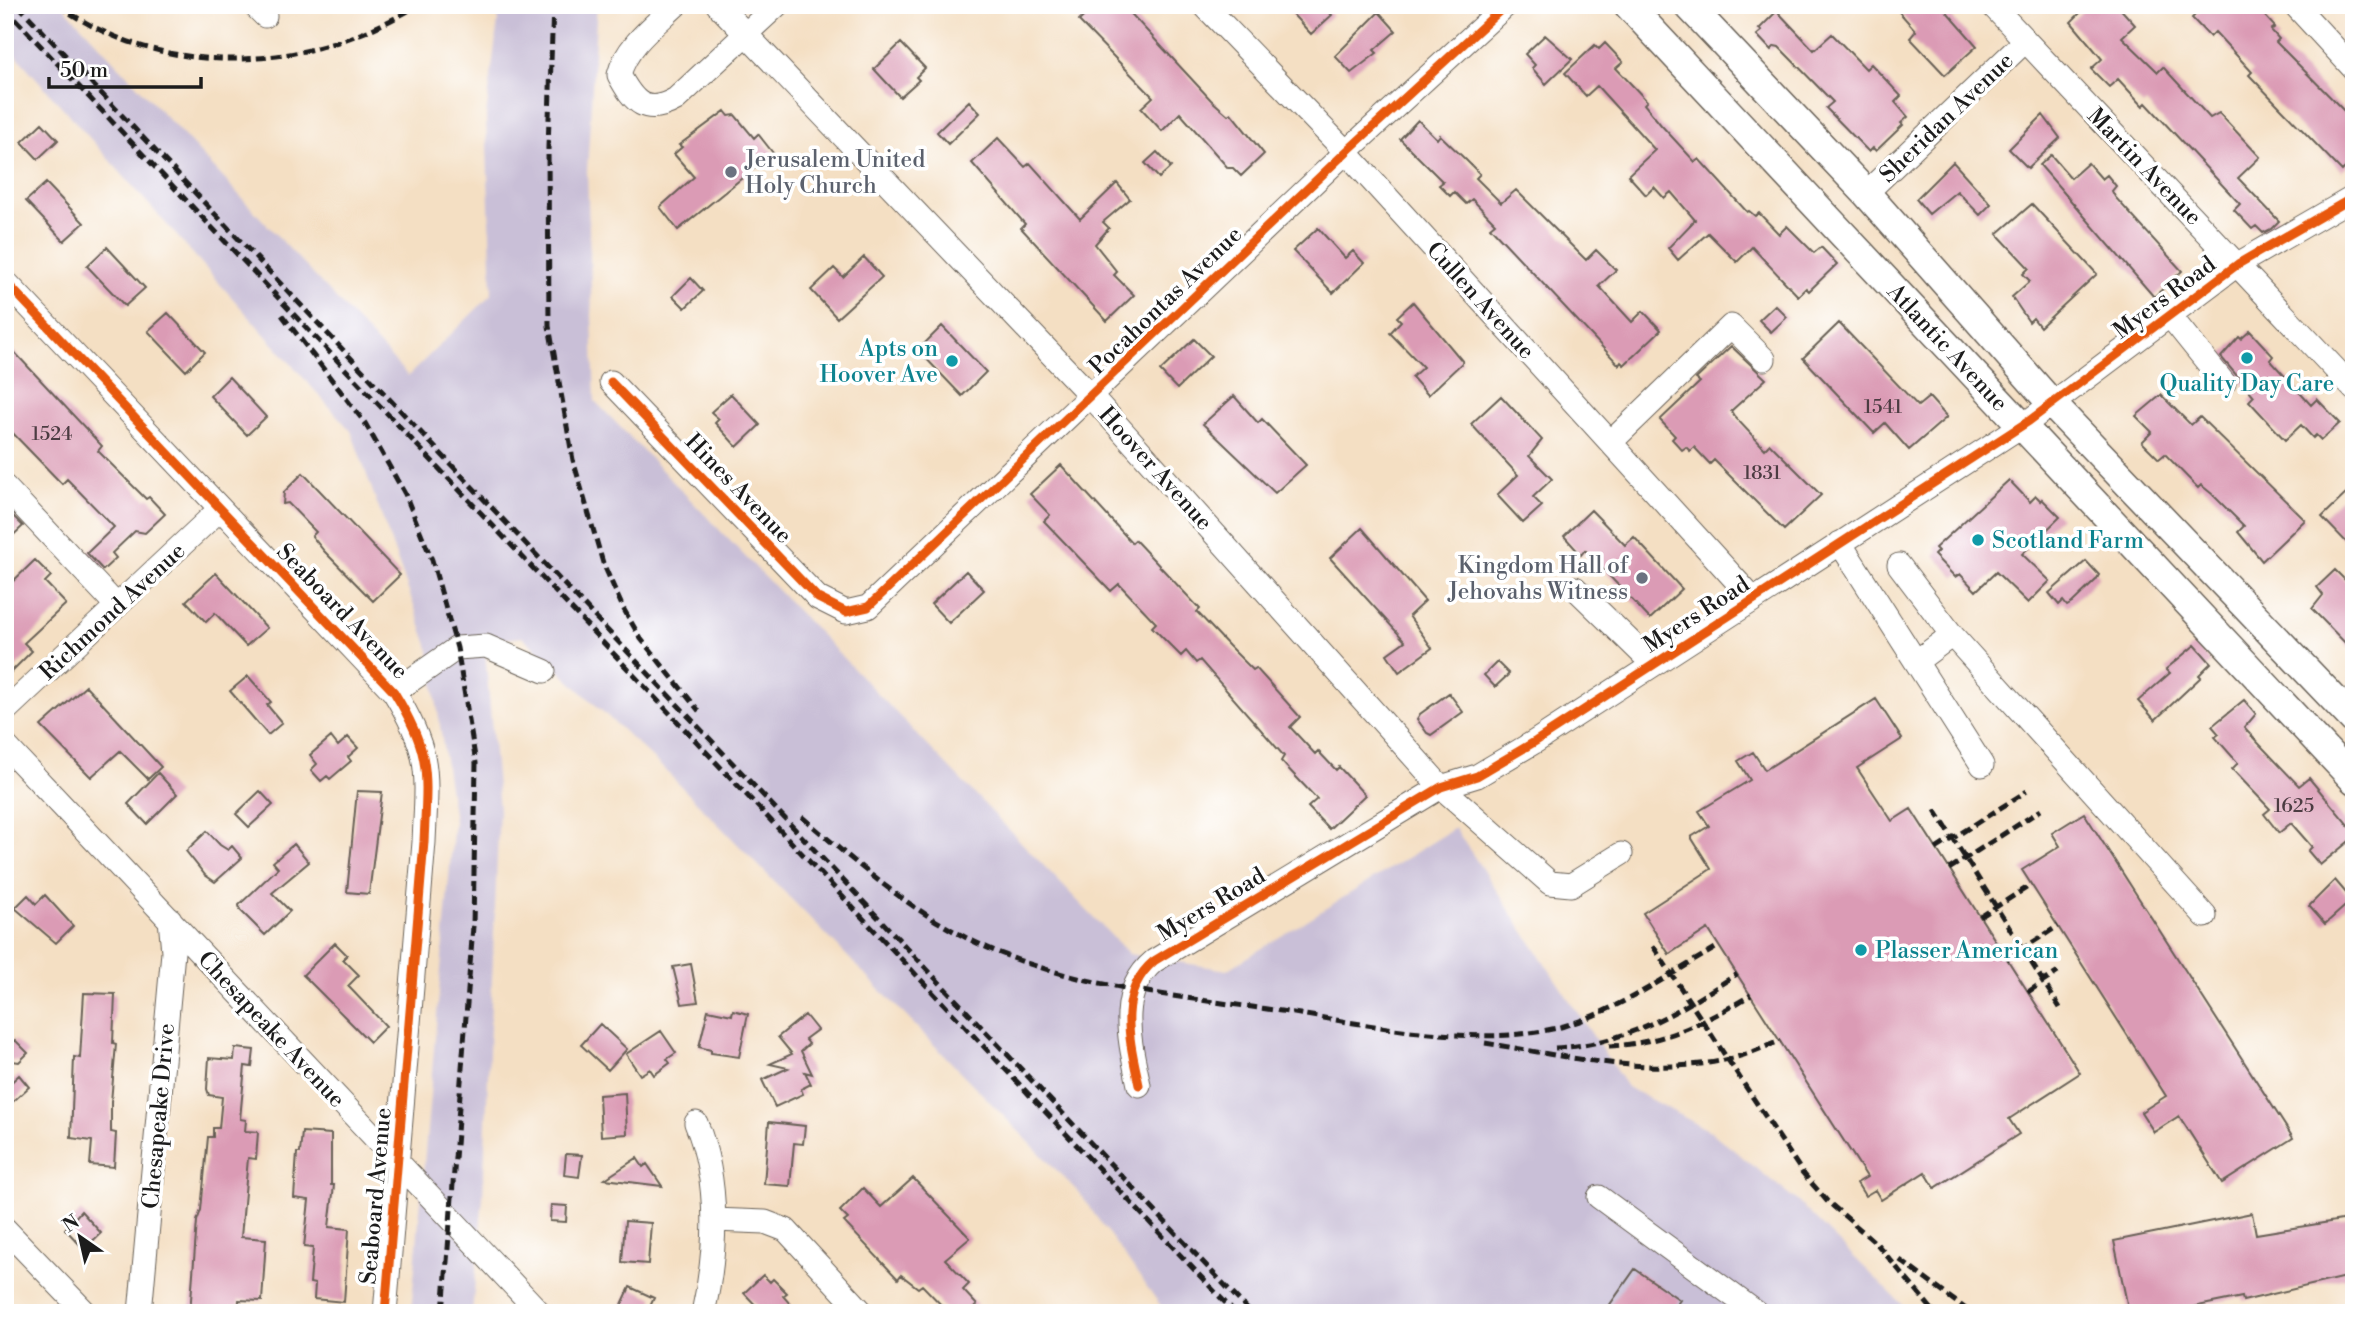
<svg xmlns="http://www.w3.org/2000/svg" width="2359" height="1318" font-family="'Libre Bodoni',serif">
<style>
.industrial{fill:#c9bfd7}
.building{fill:#db9bb5}
.lines{fill:none;stroke-linecap:round;stroke-linejoin:round}
.minor-casing{stroke:#686056;stroke-width:25}
.major-casing{stroke:#686056;stroke-width:31}
.minor{stroke:#fff;stroke-width:23}
.major{stroke:#fff;stroke-width:28}
.rail{stroke:#1c1c1c;stroke-width:5;stroke-dasharray:10 5;stroke-linecap:butt}
.cycleway-casing{stroke:#fff;stroke-width:13}
.cycleway{stroke:#e8590c;stroke-width:9}
.worship-dot{fill:#6b7280;stroke:#fff;stroke-width:2.5}
.culture-dot{fill:#0f9aa8;stroke:#fff;stroke-width:2.5}
.labels{text-anchor:middle;stroke-width:7;stroke-linejoin:round;paint-order:stroke}
.number-label{font-size:19px;fill:#4c3c42}
.street-label{font-size:23px;fill:#1c1c1c;stroke:#fff}
.worship-label{font-size:23px;fill:#5b616d;stroke:#fff;text-anchor:start}
.culture-label{font-size:23px;fill:#0d838f;stroke:#fff;text-anchor:start}
</style>
<rect width="100%" height="100%" fill="#fff"/>
<filter id="ink" filterUnits="userSpaceOnUse"><feTurbulence type="fractalNoise" baseFrequency=".0143" numOctaves="2"/><feDisplacementMap in="SourceGraphic" scale="14" xChannelSelector="R" yChannelSelector="G"/><feConvolveMatrix kernelMatrix="1 2 1 2 8 2 1 2 1" color-interpolation-filters="sRGB"/></filter>
<filter id="wash" filterUnits="userSpaceOnUse"><feTurbulence type="fractalNoise" baseFrequency=".00686" numOctaves="4" result="noise"/><feDisplacementMap in="SourceGraphic" scale="28" xChannelSelector="R" yChannelSelector="G"/><feGaussianBlur stdDeviation="1.57" result="paint"/><feColorMatrix in="noise" values="0 0 0 0 0 0 0 0 0 0 0 0 0 0 0 0 0 1.4 0 .05"/><feComposite in="paint" operator="in"/></filter>
<g filter="url(#wash)">
<rect width="100%" height="100%" fill="#f4dfc3"/>
<!-- industrial -->
<path class="industrial" d="M 5,5 L 62,5 L 408,376 L 492,294 L 486,116 L 500,5 L 597,5 L 587,171 L 595,401 L 1129,954 L 1227,970 L 1455,828 L 1627,1087 L 1710,1131 L 1796,1200 L 1911,1313 L 1166,1313 L 1079,1193 L 665,770 L 523,637 L 484,641 L 499,809 L 483,1198 L 472,1313 L 411,1313 L 454,820 L 428,645 L 351,431 L 5,43 Z"/>
<g id="blocks">
<!-- building -->
<path class="building" d="M 1096,5 L 1123,5 L 1211,100 L 1228,115 L 1231,113 L 1264,154 L 1241,176 L 1233,168 L 1228,168 L 1180,113 L 1162,131 L 1141,108 L 1153,97 L 1079,21 Z
M 1284,5 L 1323,5 L 1332,15 L 1311,34 Z
M 1893,5 L 1941,5 L 1977,46 L 1945,75 L 1910,38 L 1916,31 Z
M 2088,5 L 2117,5 L 2135,25 L 2122,37 L 2158,72 L 2163,67 L 2210,118 L 2219,113 L 2260,157 L 2238,178 L 2279,221 L 2271,229 L 2263,233 L 2256,226 L 2252,229 L 2234,210 L 2240,204 L 2146,103 L 2143,106 L 2118,79 L 2109,87 L 2091,69 L 2102,59 L 2071,22 Z
M 2205,5 L 2255,5 L 2275,27 L 2271,30 L 2279,39 L 2276,42 L 2354,121 L 2354,159 L 2342,171 L 2249,75 L 2252,72 L 2215,32 L 2210,37 L 2192,18 Z
M 1777,11 L 1814,50 L 1832,34 L 1866,69 L 1871,64 L 1901,96 L 1895,102 L 1908,117 L 1901,123 L 1903,125 L 1876,151 L 1873,148 L 1869,152 L 1826,108 L 1833,102 L 1779,47 L 1775,46 L 1771,50 L 1757,35 L 1762,31 L 1759,29 Z
M 1379,12 L 1396,31 L 1374,50 L 1377,53 L 1351,73 L 1335,56 Z
M 1545,35 L 1572,59 L 1546,84 L 1532,68 L 1535,65 L 1525,54 Z
M 901,43 L 925,68 L 916,77 L 919,80 L 900,97 L 874,69 Z
M 1605,43 L 1623,62 L 1616,68 L 1647,101 L 1644,104 L 1661,125 L 1695,162 L 1699,159 L 1747,212 L 1749,211 L 1755,216 L 1759,213 L 1779,234 L 1787,226 L 1814,253 L 1821,247 L 1837,264 L 1809,291 L 1806,288 L 1798,296 L 1752,247 L 1737,262 L 1708,233 L 1678,260 L 1668,248 L 1695,220 L 1671,192 L 1664,198 L 1654,187 L 1646,195 L 1628,175 L 1655,150 L 1597,86 L 1586,96 L 1565,73 L 1595,45 L 1599,49 Z
M 969,101 L 980,113 L 948,144 L 937,132 Z
M 725,111 L 729,116 L 735,115 L 754,138 L 758,134 L 773,153 L 678,230 L 660,207 L 694,177 L 674,154 L 682,147 L 679,145 Z
M 2043,115 L 2060,138 L 2028,168 L 2009,149 Z
M 1418,120 L 1437,139 L 1440,135 L 1465,159 L 1480,174 L 1476,178 L 1501,203 L 1516,190 L 1586,260 L 1596,250 L 1616,270 L 1599,286 L 1632,322 L 1643,311 L 1661,330 L 1624,365 L 1621,362 L 1619,365 L 1490,227 L 1495,223 L 1472,199 L 1466,204 L 1454,192 L 1450,196 L 1439,185 L 1443,182 L 1400,139 Z
M 42,123 L 58,140 L 38,159 L 22,142 Z
M 998,138 L 1025,167 L 1030,163 L 1080,219 L 1117,183 L 1130,199 L 1103,222 L 1109,228 L 1095,244 L 1117,272 L 1114,275 L 1134,295 L 1107,321 L 1021,228 L 1025,224 L 972,163 Z
M 1157,152 L 1171,167 L 1159,178 L 1145,163 Z
M 2051,155 L 2071,178 L 2088,163 L 2102,179 L 2107,175 L 2116,186 L 2112,191 L 2115,197 L 2182,271 L 2154,297 L 2040,165 Z
M 1953,162 L 1991,204 L 1980,215 L 1957,191 L 1929,214 L 1916,199 Z
M 46,183 L 84,223 L 64,241 L 26,201 Z
M 2032,204 L 2097,274 L 2040,327 L 2033,318 L 2029,322 L 2012,297 L 2030,281 L 2023,274 L 2029,268 L 1997,234 Z
M 1318,228 L 1345,258 L 1353,251 L 1364,263 L 1333,293 L 1293,251 Z
M 107,247 L 145,288 L 125,306 L 87,266 Z
M 864,257 L 882,277 L 837,318 L 811,290 L 834,268 L 843,277 Z
M 691,278 L 703,291 L 685,308 L 673,296 Z
M 1413,302 L 1463,362 L 1428,395 L 1412,377 L 1423,367 L 1390,333 L 1401,321 L 1397,317 Z
M 1775,305 L 1787,317 L 1771,332 L 1759,320 Z
M 168,313 L 205,352 L 186,371 L 148,331 Z
M 1839,323 L 1918,406 L 1929,397 L 1947,417 L 1909,450 L 1885,423 L 1874,433 L 1803,358 Z
M 942,326 L 986,372 L 962,396 L 918,350 Z
M 2250,331 L 2273,356 L 2270,360 L 2311,405 L 2317,399 L 2340,423 L 2321,440 L 2316,435 L 2313,438 L 2301,425 L 2285,440 L 2249,401 L 2254,396 L 2221,357 L 2239,337 L 2241,339 Z
M 1194,339 L 1211,356 L 1177,389 L 1160,371 Z
M 5,342 L 102,446 L 98,451 L 146,499 L 149,497 L 165,514 L 145,533 L 135,531 L 112,553 L 116,558 L 103,570 L 87,553 L 114,527 L 67,479 L 62,484 L 5,425 Z
M 1731,346 L 1766,379 L 1731,411 L 1734,416 L 1765,449 L 1770,444 L 1821,495 L 1784,530 L 1714,460 L 1710,464 L 1694,447 L 1690,451 L 1686,447 L 1682,450 L 1672,439 L 1675,436 L 1660,420 L 1700,382 L 1696,379 Z
M 229,377 L 266,417 L 247,435 L 210,396 Z
M 731,394 L 760,425 L 737,447 L 715,423 L 719,419 L 711,412 Z
M 2161,395 L 2191,425 L 2200,417 L 2305,520 L 2262,561 L 2238,532 L 2244,526 L 2212,494 L 2201,485 L 2198,488 L 2165,454 L 2159,459 L 2142,442 L 2152,432 L 2136,416 Z
M 1234,396 L 1258,423 L 1262,419 L 1306,465 L 1275,493 L 1203,424 Z
M 1501,396 L 1542,440 L 1529,456 L 1552,479 L 1533,497 L 1542,506 L 1523,523 L 1497,495 L 1518,475 L 1471,424 Z
M 1061,465 L 1132,543 L 1135,540 L 1200,609 L 1197,612 L 1229,646 L 1253,670 L 1256,668 L 1300,717 L 1290,727 L 1315,754 L 1318,751 L 1336,770 L 1339,767 L 1365,795 L 1329,829 L 1308,807 L 1317,799 L 1281,761 L 1284,756 L 1200,660 L 1196,663 L 1186,651 L 1181,656 L 1152,627 L 1156,623 L 1119,584 L 1111,591 L 1044,521 L 1050,515 L 1030,494 Z
M 303,473 L 400,575 L 373,601 L 324,551 L 312,536 L 316,532 L 288,503 L 283,504 L 284,492 Z
M 2009,480 L 2030,502 L 2036,496 L 2041,501 L 2042,499 L 2060,517 L 2022,554 L 2050,581 L 2028,603 L 1996,572 L 1976,591 L 1960,574 L 1955,577 L 1934,555 L 1938,551 L 1935,548 Z
M 2354,486 L 2354,550 L 2322,517 Z
M 5,508 L 23,526 L 5,543 Z
M 1591,510 L 1625,545 L 1634,537 L 1682,589 L 1650,619 L 1585,550 L 1581,555 L 1564,536 Z
M 1362,528 L 1425,601 L 1409,616 L 1432,648 L 1399,672 L 1387,654 L 1405,641 L 1330,558 Z
M 35,560 L 51,576 L 45,582 L 66,604 L 24,643 L 32,651 L 5,678 L 5,589 Z
M 2086,561 L 2099,575 L 2096,580 L 2072,603 L 2067,606 L 2063,601 L 2059,605 L 2049,593 Z
M 2335,570 L 2354,589 L 2354,652 L 2312,609 L 2323,595 L 2317,587 Z
M 966,571 L 984,590 L 949,623 L 931,604 Z
M 216,573 L 267,628 L 246,646 L 215,613 L 206,622 L 186,601 Z
M 2195,645 L 2211,663 L 2199,675 L 2201,677 L 2155,720 L 2138,701 L 2170,673 L 2166,669 Z
M 1497,662 L 1509,674 L 1495,687 L 1484,675 Z
M 248,676 L 271,702 L 267,705 L 282,723 L 268,735 L 230,691 Z
M 86,686 L 161,767 L 148,779 L 120,751 L 91,777 L 41,726 Z
M 1449,693 L 1463,712 L 1431,735 L 1427,733 L 1417,719 L 1420,714 Z
M 1876,699 L 1902,739 L 1857,768 L 1892,821 L 1911,809 L 2080,1073 L 2009,1119 L 2019,1134 L 1935,1188 L 1925,1172 L 1881,1200 L 1875,1190 L 1865,1196 L 1857,1183 L 1867,1177 L 1708,929 L 1669,954 L 1643,913 L 1711,869 L 1691,837 L 1709,826 L 1699,811 L 1750,780 L 1738,761 L 1753,752 L 1765,770 Z
M 2244,700 L 2256,714 L 2244,728 L 2299,786 L 2309,778 L 2354,832 L 2354,837 L 2320,865 L 2308,851 L 2312,847 L 2291,823 L 2279,833 L 2264,814 L 2270,809 L 2232,769 L 2238,763 L 2215,737 L 2219,734 L 2212,726 Z
M 331,737 L 338,746 L 348,737 L 358,748 L 348,757 L 351,761 L 330,779 L 327,776 L 321,781 L 311,770 L 317,764 L 310,755 Z
M 158,773 L 177,794 L 147,824 L 128,804 Z
M 260,791 L 273,805 L 249,827 L 236,814 Z
M 357,791 L 382,792 L 369,894 L 347,892 Z
M 2084,813 L 2293,1138 L 2222,1183 L 2179,1116 L 2154,1132 L 2141,1112 L 2166,1096 L 2022,870 L 2060,846 L 2052,833 Z
M 207,831 L 220,845 L 228,850 L 232,846 L 242,858 L 215,882 L 205,875 L 186,851 Z
M 294,844 L 309,862 L 272,893 L 290,911 L 265,935 L 240,910 L 239,905 L 278,868 L 273,862 Z
M 2335,880 L 2352,900 L 2325,924 L 2309,906 Z
M 28,895 L 36,904 L 45,895 L 73,926 L 56,943 L 15,908 Z
M 335,943 L 347,955 L 343,959 L 359,975 L 348,986 L 386,1026 L 370,1042 L 303,975 Z
M 691,964 L 698,1002 L 682,1004 L 673,967 Z
M 84,993 L 115,994 L 113,1043 L 116,1044 L 111,1102 L 111,1132 L 116,1133 L 114,1167 L 90,1165 L 92,1141 L 71,1138 L 74,1057 L 80,1058 Z
M 708,1010 L 732,1015 L 733,1010 L 748,1014 L 739,1057 L 711,1053 L 711,1050 L 699,1047 Z
M 805,1015 L 817,1030 L 805,1039 L 809,1044 L 801,1051 L 812,1074 L 805,1072 L 811,1084 L 801,1089 L 803,1094 L 775,1107 L 762,1080 L 788,1068 L 770,1064 L 792,1054 L 778,1037 Z
M 600,1024 L 627,1049 L 608,1070 L 581,1045 Z
M 661,1031 L 676,1053 L 667,1059 L 670,1063 L 654,1075 L 650,1069 L 640,1075 L 626,1054 Z
M 15,1040 L 28,1053 L 19,1062 L 5,1060 L 5,1050 Z
M 235,1048 L 254,1050 L 252,1067 L 245,1066 L 240,1119 L 246,1120 L 245,1131 L 258,1132 L 256,1159 L 248,1158 L 241,1237 L 266,1239 L 262,1301 L 239,1300 L 238,1313 L 190,1313 L 197,1221 L 201,1210 L 208,1137 L 213,1137 L 213,1128 L 219,1128 L 222,1097 L 209,1095 L 207,1089 L 209,1058 L 234,1060 Z
M 19,1075 L 29,1087 L 5,1109 L 5,1088 Z
M 625,1093 L 627,1134 L 601,1136 L 599,1095 Z
M 769,1122 L 805,1126 L 803,1144 L 794,1143 L 790,1186 L 764,1184 Z
M 302,1132 L 331,1134 L 331,1185 L 334,1185 L 329,1227 L 349,1229 L 344,1302 L 314,1299 L 315,1284 L 310,1283 L 313,1248 L 304,1247 L 309,1200 L 294,1198 L 297,1153 L 300,1153 Z
M 566,1154 L 582,1155 L 579,1177 L 564,1175 Z
M 637,1158 L 643,1167 L 647,1164 L 662,1186 L 605,1179 Z
M 913,1178 L 970,1238 L 945,1259 L 969,1284 L 963,1290 L 977,1305 L 968,1313 L 949,1313 L 922,1285 L 918,1288 L 901,1275 L 898,1279 L 844,1222 L 848,1219 L 840,1211 L 863,1188 L 881,1207 Z
M 551,1205 L 567,1206 L 566,1222 L 550,1221 Z
M 81,1211 L 101,1233 L 84,1249 L 65,1229 Z
M 2252,1213 L 2256,1234 L 2348,1219 L 2354,1247 L 2354,1275 L 2243,1301 L 2242,1297 L 2164,1313 L 2129,1313 L 2114,1241 Z
M 625,1221 L 651,1223 L 648,1264 L 622,1262 Z
M 1635,1269 L 1680,1300 L 1671,1313 L 1604,1313 Z
M 763,1275 L 770,1282 L 773,1279 L 787,1293 L 783,1296 L 791,1305 L 783,1313 L 763,1313 L 744,1293 Z
M 630,1287 L 654,1298 L 647,1313 L 618,1313 Z"/>
</g>
</g>
<g filter="url(#ink)">
<use href="#blocks" fill-opacity="0" stroke="#686056" stroke-width="2"/>
<g class="lines">
<defs>
<path id="minor" d="M 254,5 L 265,16
M 676,5 C 655,25 626,46 619,75 C 634,103 646,116 676,99 L 777,5
M 718,5 L 1092,397 L 1441,787 L 1550,883 L 1571,885 L 1621,854
M 1204,5 L 1346,152 L 1753,599
M 1992,5 L 2354,389
M 2295,5 L 2354,69
M 1866,193 L 2025,41
M 5,281 L 394,692 C 432,754 427,772 424,842 L 385,1313
M 2170,316 L 2224,383
M 611,382 L 818,598 L 846,612 L 868,607 L 1346,152 L 1506,5
M 1611,442 L 1731,326 L 1764,359
M 5,487 L 117,606
M 1840,543 L 1982,765
M 1899,565 L 1952,635 L 1917,661
M 1575,588 L 1653,664
M 1952,635 L 2205,916
M 394,692 L 457,648 L 486,646 L 544,671
M 5,711 L 219,510
M 5,745 L 540,1313
M 1139,1085 C 1130,1042 1116,993 1154,961 L 1441,787 L 1477,776 L 1536,741 L 2029,421 L 2238,264 L 2354,197
M 696,1123 C 720,1181 717,1252 703,1313
M 1599,1197 L 1757,1313
M 714,1220 L 765,1222 L 786,1230 L 863,1313
M 5,1229 L 86,1313
M 140,1313 L 173,952 L 170,919"/>
<path id="major" d="M 1628,5 L 2354,780
M 1688,5 L 1866,193 L 2052,404 L 2354,720"/>
</defs>
<!-- minor casing -->
<use href="#minor" class="minor-casing"/>
<!-- major casing -->
<use href="#major" class="major-casing"/>
<!-- minor -->
<use href="#minor" class="minor"/>
<!-- major -->
<use href="#major" class="major"/>
<!-- rail -->
<path class="rail" d="M 18,5 L 1251,1313
M 58,5 C 166,82 309,72 418,5
M 553,5 L 548,147 L 549,326 L 573,460 L 603,563 L 623,608 L 641,639 L 699,711
M 5,8 L 1235,1313
M 282,315 L 365,423 L 405,494 L 432,560 L 457,648 L 476,763 L 473,926 L 443,1313
M 1935,810 L 2060,1008
M 802,817 C 859,865 908,910 977,943 C 1073,988 1177,996 1281,1011 C 1365,1024 1481,1050 1564,1026 C 1619,1010 1670,974 1719,946
M 1936,849 L 2027,791
M 1949,869 L 2041,810
M 1980,917 L 2031,885
M 1653,946 L 1802,1172 L 1827,1201 L 1877,1244 L 1935,1313
M 2007,959 L 2058,926
M 2028,992 L 2058,972
M 1485,1043 C 1566,1056 1659,1080 1740,1056 C 1753,1052 1767,1046 1780,1041
M 1609,1046 C 1662,1044 1706,1022 1751,995
M 1555,1048 C 1625,1045 1680,1011 1737,974
M 1900,1260 L 1971,1313"/>
<defs>
<path id="cycleway" d="M 5,281 L 394,692 C 432,754 427,772 424,842 L 385,1313
M 611,382 L 818,598 L 846,612 L 868,607 L 1346,152 L 1506,5
M 1139,1085 C 1130,1042 1116,993 1154,961 L 1441,787 L 1477,776 L 1536,741 L 2029,421 L 2238,264 L 2354,197"/>
</defs>
<!-- cycleway casing -->
<use href="#cycleway" class="cycleway-casing"/>
<!-- cycleway -->
<use href="#cycleway" class="cycleway"/>
</g>
</g>
<!-- markers -->
<g class="worship-dot">
<circle cx="731" cy="172" r="7"/>
<circle cx="1642" cy="578" r="7"/>
</g>
<g class="culture-dot">
<circle cx="2247" cy="358" r="7"/>
<circle cx="952" cy="361" r="7"/>
<circle cx="1978" cy="540" r="7"/>
<circle cx="1861" cy="950" r="7"/>
</g>
<g class="labels">
<!-- number labels -->
<g class="number-label">
<text x="1883" y="413">1541</text>
<text x="52" y="440">1524</text>
<text x="1762" y="479">1831</text>
<text x="2294" y="812">1625</text>
</g>
<!-- street labels -->
<g class="street-label">
<text transform="translate(1946 117) rotate(-44)" y="8">Sheridan Avenue</text>
<text transform="translate(2145 166) rotate(46)" y="8">Martin Avenue</text>
<text transform="translate(2164 297) rotate(-37)" y="8">Myers Road</text>
<text transform="translate(1165 300) rotate(-44)" y="8">Pocahontas Avenue</text>
<text transform="translate(1481 300) rotate(48)" y="8">Cullen Avenue</text>
<text transform="translate(1948 347) rotate(47)" y="8">Atlantic Avenue</text>
<text transform="translate(1156 468) rotate(48)" y="8">Hoover Avenue</text>
<text transform="translate(739 488) rotate(46)" y="8">Hines Avenue</text>
<text transform="translate(112 611) rotate(-43)" y="8">Richmond Avenue</text>
<text transform="translate(343 611) rotate(46)" y="8">Seaboard Avenue</text>
<text transform="translate(1696 614) rotate(-33)" y="8">Myers Road</text>
<text transform="translate(1211 904) rotate(-31)" y="8">Myers Road</text>
<text transform="translate(272 1029) rotate(47)" y="8">Chesapeake Avenue</text>
<text transform="translate(158 1116) rotate(-85)" y="8">Chesapeake Drive</text>
<text transform="translate(375 1196) rotate(-85)" y="8">Seaboard Avenue</text>
</g>
<!-- worship labels -->
<g class="worship-label">
<text x="745" y="167">Jerusalem United<tspan x="745" dy="26">Holy Church</tspan></text>
<text x="1628" y="573" text-anchor="end">Kingdom Hall of<tspan x="1628" dy="26">Jehovahs Witness</tspan></text>
</g>
<!-- culture labels -->
<g class="culture-label">
<text x="938" y="356" text-anchor="end">Apts on<tspan x="938" dy="26">Hoover Ave</tspan></text>
<text x="2247" y="391" text-anchor="middle">Quality Day Care</text>
<text x="1992" y="548">Scotland Farm</text>
<text x="1875" y="958">Plasser American</text>
</g>
</g>
<!-- margin -->
<rect width="2359" height="1318" fill="none" stroke="#fff" stroke-width="28"/>
<!-- north arrow -->
<g transform="translate(80 1237) rotate(326)" stroke="#ffffff" stroke-width="5" paint-order="stroke">
<path d="M0-5L12 26L0 18L-12 26Z" fill="#1c1c1c"/>
<text y="-10" font-size="19" font-weight="bold" text-anchor="middle" fill="#1c1c1c">N</text>
</g>
<!-- scale -->
<path d="M49 77v10h152v-10" fill="none" stroke="#1c1c1c" stroke-width="3.5"/>
<text x="60" y="77" font-size="21" fill="#1c1c1c" stroke="#ffffff" stroke-width="5" paint-order="stroke">50 m</text>
</svg>
